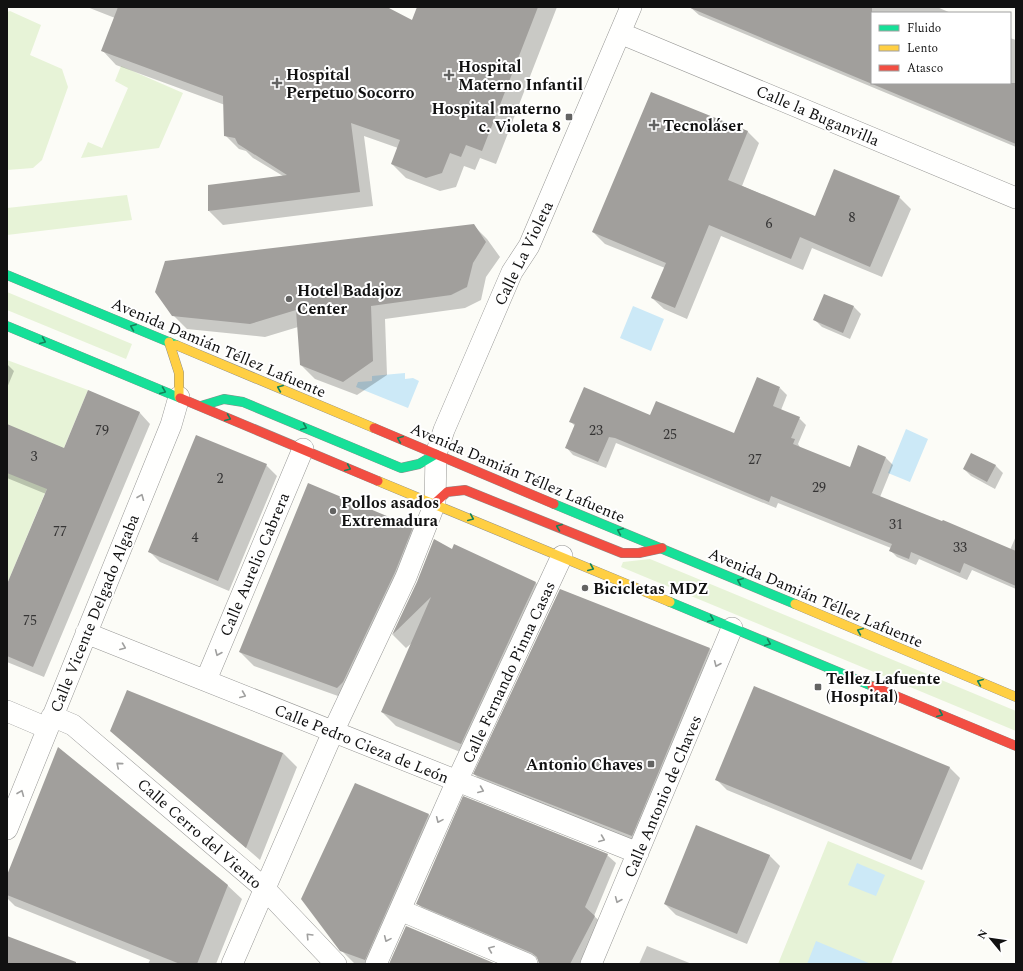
<svg xmlns="http://www.w3.org/2000/svg" width="1023" height="971" font-family="Spectral,serif">
<style>
.green{fill:#e7f3d7}
.water{fill:#cce9f7}
.shadow{fill:#0003}
.building{fill:#a19f9c}
.lines{fill:none;stroke-linecap:round;stroke-linejoin:round}
.street-casing{stroke:#979795;stroke-width:22}
.fast-casing{stroke:#8d8d8b;stroke-width:10}
.slow-casing{stroke:#8d8d8b;stroke-width:10}
.jam-casing{stroke:#8d8d8b;stroke-width:10}
.street{stroke:#fffffe;stroke-width:21}
.fast{stroke:#16e098;stroke-width:9}
.slow{stroke:#ffcf43;stroke-width:9}
.jam{stroke:#f24e42;stroke-width:9}
.oneway{stroke:#14835b}
.oneway2{stroke:#a0a09f}
.poi-dot{fill:#636362;stroke:#fff;stroke-width:1.5}
.labels{text-anchor:middle;stroke-width:4;stroke-linejoin:round;paint-order:stroke}
.number-label{font-size:14px;fill:#353434}
.poi-label{font-size:16px;font-weight:bold;fill:#111;stroke:#fff;text-anchor:start}
.street-label{font-size:16px;fill:#111;stroke:#fff}
</style>
<rect width="100%" height="100%" fill="#fcfcf7"/>
<!-- green -->
<path class="green" d="M 10,11 L 41,25 L 30,55 L 62,69 L 68,87 L 42,160 L 33,168 L 7,170 L 7,12 Z
M 121,66 L 183,93 L 159,148 L 81,158 L 88,142 L 102,148 L 128,88 L 115,81 Z
M 127,195 L 132,220 L 7,235 L 7,208 Z
M 7,292 L 132,344 L 126,359 L 7,310 Z
M 7,360 L 88,390 L 7,584 Z
M 650,559 L 1016,711 L 1016,731 L 621,567 L 623,562 Z
M 828,841 L 925,881 L 891,964 L 778,964 Z"/>
<!-- water -->
<path class="water" d="M 633,306 L 664,319 L 651,351 L 620,338 Z
M 405,373 L 405,379 L 413,378 L 419,381 L 408,408 L 356,387 L 358,382 L 372,381 L 372,376 Z
M 906,429 L 928,439 L 910,482 L 888,473 Z
M 857,863 L 885,875 L 876,896 L 848,885 Z
M 816,941 L 871,964 L 807,964 Z"/>
<!-- shadow -->
<path class="shadow" d="M 87,7 L 390,7 L 389,9 L 412,21 L 418,7 L 557,7 L 496,164 L 480,158 L 475,170 L 464,166 L 456,187 L 440,191 L 406,178 L 392,164 L 398,148 L 364,136 L 373,206 L 223,225 L 209,211 L 283,176 L 253,158 L 246,151 L 239,149 L 225,135 L 225,105 L 116,65 L 103,51 L 115,18 Z
M 690,7 L 937,7 L 951,13 L 872,13 L 872,83 L 1010,83 L 1010,38 L 1016,40 L 1016,147 L 699,15 Z
M 652,93 L 748,132 L 759,143 L 742,186 L 815,217 L 899,197 L 911,209 L 882,277 L 812,248 L 803,270 L 721,236 L 687,319 L 664,309 L 652,298 L 665,268 L 605,244 L 593,232 Z
M 473,225 L 487,239 L 500,257 L 486,277 L 481,300 L 465,308 L 385,319 L 387,375 L 357,395 L 315,379 L 301,365 L 298,327 L 265,337 L 187,329 L 173,315 Z
M 854,307 L 861,314 L 850,339 L 822,327 L 815,320 Z
M 7,364 L 14,371 L 7,388 Z
M 780,388 L 787,395 L 781,410 L 799,418 L 806,425 L 798,444 L 801,449 L 850,468 L 886,458 L 893,465 L 880,497 L 1010,550 L 1016,536 L 1016,589 L 972,570 L 967,580 L 919,559 L 916,565 L 897,557 L 890,550 L 891,548 L 778,503 L 776,508 L 616,443 L 606,468 L 573,455 L 566,447 L 575,426 L 570,421 L 651,417 L 735,434 Z
M 89,391 L 140,413 L 150,424 L 44,677 L 7,662 L 7,587 L 46,494 L 7,478 L 7,425 L 65,449 Z
M 972,454 L 996,466 L 1003,473 L 995,489 L 971,476 L 964,469 Z
M 266,465 L 277,476 L 229,591 L 160,562 L 149,551 Z
M 412,528 L 426,541 L 352,701 L 254,666 L 240,652 Z
M 455,546 L 536,583 L 550,597 L 475,758 L 396,726 L 382,712 L 413,642 L 406,648 L 393,635 L 418,582 L 453,551 Z
M 561,590 L 710,649 L 720,660 L 642,846 L 485,785 L 474,774 Z
M 111,731 L 283,753 L 297,767 L 260,860 Z
M 950,768 L 960,778 L 922,870 L 727,790 L 716,779 Z
M 355,784 L 429,815 L 443,829 L 383,964 L 355,964 L 341,950 Z
M 607,855 L 616,863 L 594,916 L 604,925 L 583,964 L 540,964 L 539,960 L 426,912 L 417,903 Z
M 769,855 L 780,866 L 747,944 L 676,915 L 665,904 Z
M 7,878 L 227,885 L 242,899 L 216,964 L 148,964 L 150,960 L 15,906 L 7,898 Z
M 647,946 L 692,964 L 639,964 Z"/>
<!-- building -->
<path class="building" d="M 118,7 L 387,7 L 412,20 L 417,7 L 538,7 L 482,151 L 466,145 L 461,157 L 450,153 L 442,173 L 426,178 L 391,164 L 400,140 L 351,123 L 360,192 L 208,211 L 208,185 L 287,175 L 238,144 L 235,138 L 224,136 L 223,96 L 101,51 Z
M 688,7 L 872,7 L 872,83 L 1016,83 L 1016,144 Z
M 651,92 L 748,131 L 728,180 L 815,216 L 834,169 L 900,196 L 870,267 L 800,237 L 791,259 L 709,225 L 675,308 L 651,298 L 666,263 L 592,232 Z
M 474,224 L 486,242 L 473,263 L 467,287 L 451,295 L 371,306 L 373,361 L 343,382 L 300,365 L 296,310 L 250,324 L 172,316 L 155,292 L 165,261 Z
M 824,294 L 854,306 L 843,333 L 813,320 Z
M 757,377 L 780,387 L 773,406 L 800,417 L 791,438 L 795,439 L 793,444 L 850,467 L 858,445 L 886,457 L 872,493 L 942,521 L 943,520 L 1016,551 L 1016,586 L 964,563 L 960,573 L 911,552 L 909,559 L 889,551 L 892,544 L 771,496 L 769,502 L 615,438 L 609,437 L 598,462 L 565,448 L 575,424 L 569,422 L 584,387 L 650,415 L 656,401 L 734,433 Z
M 88,390 L 140,412 L 33,667 L 7,656 L 7,584 L 47,489 L 7,473 L 7,424 L 64,448 Z
M 196,435 L 267,464 L 218,581 L 148,552 Z
M 971,453 L 996,465 L 987,482 L 963,469 Z
M 308,483 L 413,527 L 395,572 L 343,682 L 337,688 L 239,652 Z
M 434,539 L 452,549 L 454,544 L 536,582 L 461,744 L 381,712 L 431,597 L 392,635 L 417,582 Z
M 560,589 L 710,648 L 632,836 L 473,774 Z
M 754,686 L 950,767 L 911,860 L 715,780 Z
M 127,690 L 283,753 L 246,848 L 110,731 Z
M 58,747 L 228,885 L 197,964 L 180,964 L 7,895 L 7,875 Z
M 355,783 L 429,814 L 365,960 L 340,951 L 301,899 Z
M 463,796 L 608,854 L 585,907 L 595,916 L 570,964 L 539,964 L 537,957 L 532,953 L 416,904 Z
M 696,825 L 770,855 L 737,934 L 664,904 Z
M 406,926 L 496,964 L 389,964 Z
M 7,936 L 76,962 L 76,964 L 7,964 Z"/>
<g class="lines">
<defs>
<path id="street" d="M 620,33 L 1016,198
M 86,633 L 638,853
M 206,680 L 303,449
M 7,711 L 47,728
M 52,716 L 73,725 L 264,888 L 336,964
M 7,829 L 171,425 L 179,397
M 400,910 L 527,964
M 232,964 L 333,732 L 406,577 L 435,503 L 436,454 L 444,430 L 512,272 L 529,246 L 631,7
M 376,964 L 457,781 L 562,556
M 591,964 L 732,628"/>
<path id="fast" d="M 7,275 L 176,345
M 7,326 L 180,398
M 201,406 L 224,399 L 243,402 L 401,468 L 419,464 L 436,454
M 554,504 L 795,604
M 670,602 L 872,686"/>
<path id="slow" d="M 169,342 L 179,373 L 179,397
M 176,345 L 374,428
M 378,481 L 670,602
M 795,604 L 1016,697"/>
<path id="jam" d="M 180,398 L 378,481
M 374,428 L 554,504
M 435,503 L 447,492 L 465,490 L 622,553 L 639,553 L 662,548
M 872,686 L 1016,746"/>
</defs>
<!-- street casing -->
<use href="#street" class="street-casing"/>
<!-- fast casing -->
<use href="#fast" class="fast-casing"/>
<!-- slow casing -->
<use href="#slow" class="slow-casing"/>
<!-- jam casing -->
<use href="#jam" class="jam-casing"/>
<!-- street -->
<use href="#street" class="street"/>
<!-- fast -->
<use href="#fast" class="fast"/>
<!-- slow -->
<use href="#slow" class="slow"/>
<!-- jam -->
<use href="#jam" class="jam"/>
</g>
<!-- one-way arrows -->
<defs><path id="oneway-chevron" d="M-2-3.5L2.5 0L-2 3.5" fill="none" stroke-width="1.6" stroke-linecap="round" stroke-linejoin="round"/></defs>
<g class="oneway">
<use href="#oneway-chevron" transform="translate(133 327) rotate(-158)"/>
<use href="#oneway-chevron" transform="translate(43 341) rotate(23)"/>
<use href="#oneway-chevron" transform="translate(280 388) rotate(-157)"/>
<use href="#oneway-chevron" transform="translate(163 391) rotate(22)"/>
<use href="#oneway-chevron" transform="translate(228 418) rotate(22)"/>
<use href="#oneway-chevron" transform="translate(304 427) rotate(23)"/>
<use href="#oneway-chevron" transform="translate(400 439) rotate(-157)"/>
<use href="#oneway-chevron" transform="translate(348 468) rotate(23)"/>
<use href="#oneway-chevron" transform="translate(471 518) rotate(23)"/>
<use href="#oneway-chevron" transform="translate(559 527) rotate(-158)"/>
<use href="#oneway-chevron" transform="translate(620 531) rotate(-157)"/>
<use href="#oneway-chevron" transform="translate(591 568) rotate(23)"/>
<use href="#oneway-chevron" transform="translate(740 581) rotate(-157)"/>
<use href="#oneway-chevron" transform="translate(711 619) rotate(23)"/>
<use href="#oneway-chevron" transform="translate(860 631) rotate(-157)"/>
<use href="#oneway-chevron" transform="translate(768 643) rotate(23)"/>
<use href="#oneway-chevron" transform="translate(980 682) rotate(-157)"/>
<use href="#oneway-chevron" transform="translate(940 714) rotate(23)"/>
</g>
<g class="oneway2">
<use href="#oneway-chevron" transform="translate(141 497) rotate(-68)"/>
<use href="#oneway-chevron" transform="translate(123 647) rotate(22)"/>
<use href="#oneway-chevron" transform="translate(218 653) rotate(113)"/>
<use href="#oneway-chevron" transform="translate(717 664) rotate(113)"/>
<use href="#oneway-chevron" transform="translate(243 695) rotate(22)"/>
<use href="#oneway-chevron" transform="translate(119 765) rotate(-140)"/>
<use href="#oneway-chevron" transform="translate(481 790) rotate(22)"/>
<use href="#oneway-chevron" transform="translate(21 793) rotate(-68)"/>
<use href="#oneway-chevron" transform="translate(439 820) rotate(114)"/>
<use href="#oneway-chevron" transform="translate(602 839) rotate(22)"/>
<use href="#oneway-chevron" transform="translate(618 900) rotate(113)"/>
<use href="#oneway-chevron" transform="translate(309 936) rotate(-134)"/>
<use href="#oneway-chevron" transform="translate(387 939) rotate(114)"/>
<use href="#oneway-chevron" transform="translate(491 949) rotate(-157)"/>
</g>
<!-- markers -->
<g class="poi-dot">
<path d="M447 69h4v4h4v4h-4v4h-4v-4h-4v-4h4z"/>
<path d="M275 77h4v4h4v4h-4v4h-4v-4h-4v-4h4z"/>
<rect x="565" y="113" width="8" height="8" rx="2"/>
<path d="M652 119h4v4h4v4h-4v4h-4v-4h-4v-4h4z"/>
<circle cx="289" cy="299" r="4"/>
<circle cx="333" cy="511" r="4"/>
<circle cx="585" cy="588" r="4"/>
<rect x="814" y="683" width="8" height="8" rx="2"/>
<rect x="647" y="760" width="8" height="8" rx="2"/>
</g>
<g class="labels">
<!-- number labels -->
<g class="number-label">
<text x="852" y="222">8</text>
<text x="769" y="228">6</text>
<text x="102" y="435">79</text>
<text x="596" y="435">23</text>
<text x="670" y="439">25</text>
<text x="34" y="461">3</text>
<text x="755" y="464">27</text>
<text x="220" y="483">2</text>
<text x="819" y="492">29</text>
<text x="896" y="529">31</text>
<text x="60" y="536">77</text>
<text x="195" y="542">4</text>
<text x="960" y="552">33</text>
<text x="30" y="625">75</text>
</g>
<!-- poi labels -->
<g class="poi-label">
<text x="458" y="72">Hospital<tspan x="458" dy="18">Materno Infantil</tspan></text>
<text x="286" y="80">Hospital<tspan x="286" dy="18">Perpetuo Socorro</tspan></text>
<text x="561" y="114" text-anchor="end">Hospital materno<tspan x="561" dy="18">c. Violeta 8</tspan></text>
<text x="663" y="131">Tecnoláser</text>
<text x="297" y="296">Hotel Badajoz<tspan x="297" dy="18">Center</tspan></text>
<text x="341" y="508">Pollos asados<tspan x="341" dy="18">Extremadura</tspan></text>
<text x="593" y="594">Bicicletas MDZ</text>
<text x="826" y="684">Tellez Lafuente<tspan x="826" dy="18">(Hospital)</tspan></text>
<text x="643" y="770" text-anchor="end">Antonio Chaves</text>
</g>
<!-- street labels -->
<g class="street-label">
<text transform="translate(818 115) rotate(23)" y="6">Calle la Buganvilla</text>
<text transform="translate(523 253) rotate(-64)" y="6">Calle La Violeta</text>
<text transform="translate(219 347) rotate(23)" y="6">Avenida Damián Téllez Lafuente</text>
<text transform="translate(518 472) rotate(23)" y="6">Avenida Damián Téllez Lafuente</text>
<text transform="translate(254 564) rotate(-67)" y="6">Calle Aurelio Cabrera</text>
<text transform="translate(816 597) rotate(23)" y="6">Avenida Damián Téllez Lafuente</text>
<text transform="translate(94 613) rotate(-68)" y="6">Calle Vicente Delgado Algaba</text>
<text transform="translate(508 672) rotate(-65)" y="6">Calle Fernando Pinna Casas</text>
<text transform="translate(362 743) rotate(22)" y="6">Calle Pedro Cieza de León</text>
<text transform="translate(662 796) rotate(-67)" y="6">Calle Antonio de Chaves</text>
<text transform="translate(200 833) rotate(41)" y="6">Calle Cerro del Viento</text>
</g>
</g>
<!-- border -->
<rect width="1023" height="971" fill="none" stroke="#111111" stroke-width="16"/>
<!-- legend -->
<rect x="871" y="12" width="140" height="72" fill="#ffffff" stroke="#a0a0a0"/>
<rect x="879" y="25" width="20" height="6" fill="#16e098" stroke="#a0a0a0"/>
<text x="907" y="32" font-size="12" fill="#111111">Fluido</text>
<rect x="879" y="45" width="20" height="6" fill="#ffcf43" stroke="#a0a0a0"/>
<text x="907" y="52" font-size="12" fill="#111111">Lento</text>
<rect x="879" y="65" width="20" height="6" fill="#f24e42" stroke="#a0a0a0"/>
<text x="907" y="72" font-size="12" fill="#111111">Atasco</text>
<!-- north arrow -->
<g transform="translate(991 939) rotate(299)" stroke="#ffffff" stroke-width="3" paint-order="stroke">
<path d="M0-3L7 15L0 10L-7 15Z" fill="#111111"/>
<text y="-6" font-size="11" font-weight="bold" text-anchor="middle" fill="#111111">N</text>
</g>
</svg>
